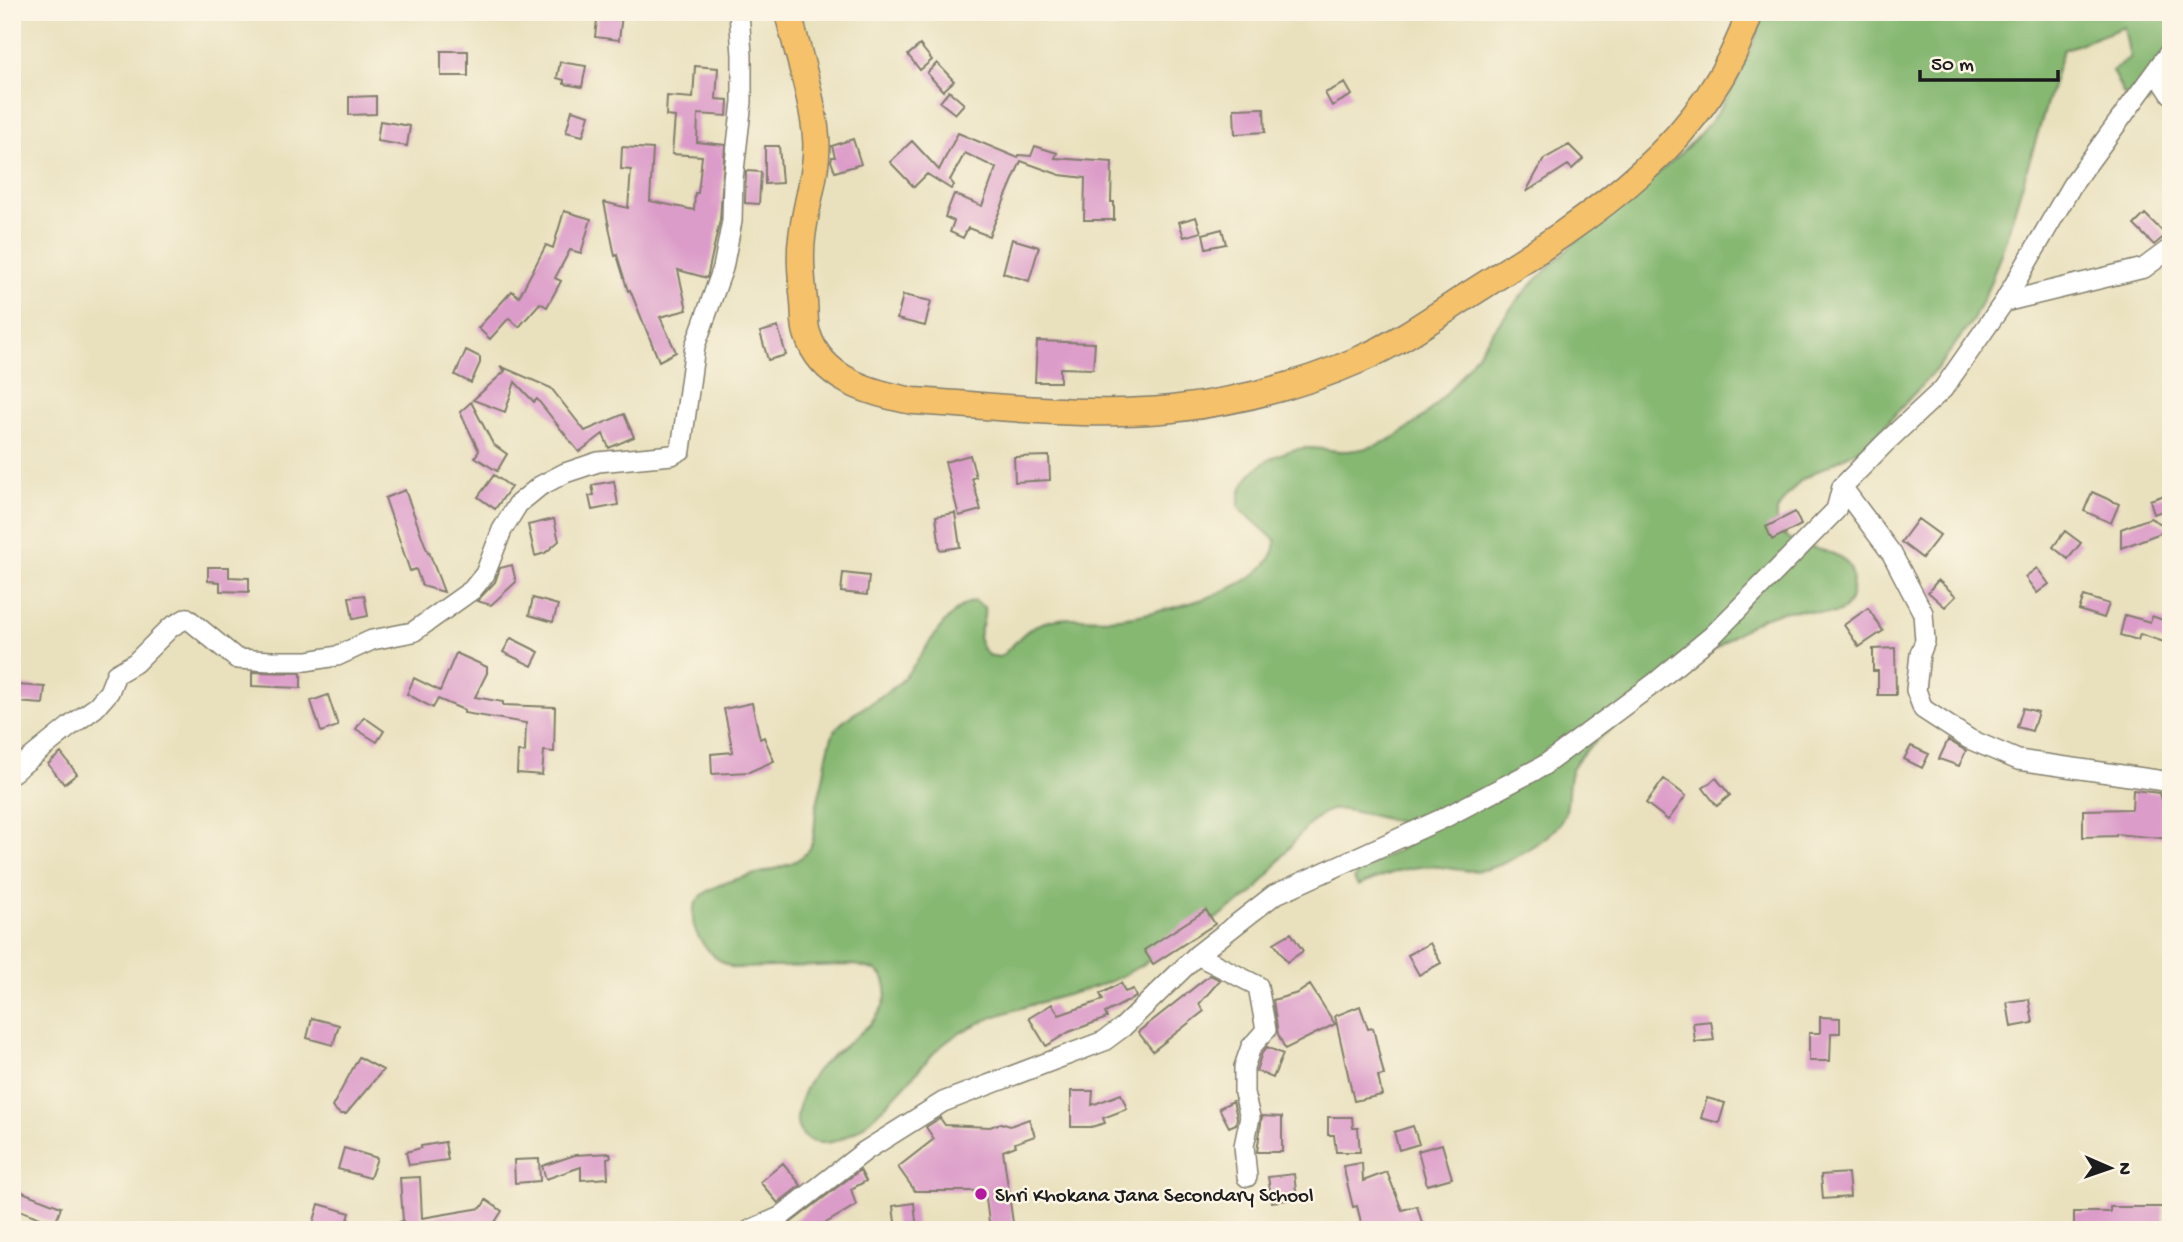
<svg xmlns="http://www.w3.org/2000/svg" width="2183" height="1242" font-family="'Gochi Hand',sans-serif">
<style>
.forest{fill:#86b872;stroke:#516a47;stroke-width:2}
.building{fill:#dc9cc9}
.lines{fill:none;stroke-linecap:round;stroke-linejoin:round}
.minor-casing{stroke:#827e6d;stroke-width:22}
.major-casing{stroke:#827e6d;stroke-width:29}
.minor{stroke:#fff;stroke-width:19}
.major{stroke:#f5c16b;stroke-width:26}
.poi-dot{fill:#b5179e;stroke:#fcf5e5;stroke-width:2.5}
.labels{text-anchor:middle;stroke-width:5;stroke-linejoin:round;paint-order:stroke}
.poi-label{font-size:21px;fill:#1c1c1c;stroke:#fcf5e5;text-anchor:start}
</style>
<rect width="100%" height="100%" fill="#fcf5e5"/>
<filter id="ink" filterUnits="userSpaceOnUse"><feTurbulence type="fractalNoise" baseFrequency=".0143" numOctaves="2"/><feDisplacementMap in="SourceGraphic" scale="14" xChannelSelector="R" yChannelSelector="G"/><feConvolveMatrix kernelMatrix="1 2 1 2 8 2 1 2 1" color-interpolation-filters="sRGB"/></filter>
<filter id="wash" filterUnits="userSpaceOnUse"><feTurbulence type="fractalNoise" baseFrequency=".00686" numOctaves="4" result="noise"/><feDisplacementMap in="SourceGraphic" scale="28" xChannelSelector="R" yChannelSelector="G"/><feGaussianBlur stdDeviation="1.57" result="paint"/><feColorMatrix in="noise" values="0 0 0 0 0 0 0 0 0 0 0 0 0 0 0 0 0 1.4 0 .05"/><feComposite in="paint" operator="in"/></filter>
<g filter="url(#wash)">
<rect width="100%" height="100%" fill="#e9e1be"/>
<!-- forest -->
<path class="forest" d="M 1764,12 L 2171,12 L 2171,75 L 2147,104 L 2124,95 L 2112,71 L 2130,58 L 2124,27 L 2063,50 L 2005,242 L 1989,286 L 1973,320 L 1939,366 L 1880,431 L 1858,450 L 1801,480 L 1786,497 L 1777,511 L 1777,526 C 1800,563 1864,535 1851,596 C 1845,624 1817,610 1797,610 C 1782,611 1765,616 1752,624 C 1717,645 1686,672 1654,697 C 1629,716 1600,734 1580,757 C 1554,788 1587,811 1539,842 C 1523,853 1502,867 1482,870 C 1468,873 1454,868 1440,867 C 1411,864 1384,875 1358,886 L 1354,879 L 1358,872 L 1406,846 L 1416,838 L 1414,825 C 1394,822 1347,807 1331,810 C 1307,816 1274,871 1256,890 C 1249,897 1239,903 1230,909 C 1204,927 1178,945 1150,960 C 1135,969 1119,979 1103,984 C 1052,1002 977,1012 937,1050 C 910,1076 857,1153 814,1142 C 803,1139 796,1129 797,1118 C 799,1099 807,1081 821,1066 C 840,1045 890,1021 886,988 C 885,980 883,974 876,971 C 869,968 862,967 855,965 L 733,968 C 712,959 685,931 695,905 C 709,873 788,877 808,851 C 816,840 814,823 816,810 C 817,801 820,793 822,784 C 826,767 826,749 834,732 C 840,718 885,697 900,682 C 924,658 942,610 974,601 L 984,607 C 987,628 969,636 988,655 L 999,657 C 1016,646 1021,629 1045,622 C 1068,614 1096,621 1120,618 C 1158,613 1274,590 1276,541 L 1239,508 C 1236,474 1275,450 1306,448 C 1320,447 1334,452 1348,451 C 1367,449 1387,443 1403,432 C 1456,397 1482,339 1524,293 C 1546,269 1572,244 1597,224 C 1633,193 1673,165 1704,129 C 1733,97 1751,53 1764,12 Z"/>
<g id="blocks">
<!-- building -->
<path class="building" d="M 598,12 L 622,15 L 619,40 L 595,37 Z
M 920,45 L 932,60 L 920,70 L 908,55 Z
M 441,51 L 468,51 L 468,76 L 441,76 Z
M 560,62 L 586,66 L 582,87 L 564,84 L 564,80 L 557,78 Z
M 937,63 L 954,81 L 943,91 L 927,73 Z
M 695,66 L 718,68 L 716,99 L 728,100 L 727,116 L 698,114 L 697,142 L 725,145 L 720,220 L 707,278 L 678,270 L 687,310 L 660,317 L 676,352 L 659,361 L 630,290 L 628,291 L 617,255 L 615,256 L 604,202 L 628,208 L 631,170 L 621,169 L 622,147 L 653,149 L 650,201 L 694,210 L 695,193 L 698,193 L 702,156 L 672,154 L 675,117 L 666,116 L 667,96 L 693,98 Z
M 1345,83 L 1352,95 L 1332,106 L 1325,93 Z
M 949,91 L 964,104 L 955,114 L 940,102 Z
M 376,96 L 376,114 L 349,115 L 349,97 Z
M 1264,108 L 1265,132 L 1235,134 L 1234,109 Z
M 572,110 L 589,115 L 583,136 L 566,132 Z
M 380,121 L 410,126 L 407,146 L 377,141 Z
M 958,133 L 1018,158 L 1019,155 L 1031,156 L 1035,146 L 1057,153 L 1055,158 L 1112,162 L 1111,202 L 1114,202 L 1114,220 L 1084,220 L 1085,178 L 1060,175 L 1021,161 L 989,236 L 968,228 L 963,238 L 950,232 L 954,221 L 945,217 L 954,194 L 982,206 L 996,168 L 965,153 L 950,180 L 954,185 L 951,189 L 927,174 L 914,187 L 890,162 L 912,141 L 939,170 Z
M 853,139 L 861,164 L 835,172 L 831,161 L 832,157 L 835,157 L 832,146 Z
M 1569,145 L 1583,159 L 1572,169 L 1568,165 L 1526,192 L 1544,159 Z
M 765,146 L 779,146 L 782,183 L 765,184 Z
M 746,171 L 761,172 L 759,204 L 745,203 Z
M 564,211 L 591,219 L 581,253 L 570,250 L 555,278 L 561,281 L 547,307 L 540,303 L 519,327 L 509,318 L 490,339 L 478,328 L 512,291 L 519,297 L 546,245 L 553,248 Z
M 2145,214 L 2166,235 L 2154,245 L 2134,225 Z
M 1196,217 L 1201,232 L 1184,237 L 1179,222 Z
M 1222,229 L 1226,244 L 1206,248 L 1203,234 Z
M 1012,239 L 1039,247 L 1029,281 L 1003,273 Z
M 903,295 L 931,301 L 925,326 L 897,319 Z
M 778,327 L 786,355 L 768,360 L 760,332 Z
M 1037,341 L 1095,343 L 1093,369 L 1060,368 L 1060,382 L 1035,382 Z
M 466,350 L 480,357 L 480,363 L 471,383 L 455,375 Z
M 500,366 L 551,388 L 585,431 L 624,414 L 634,437 L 609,448 L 603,434 L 579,452 L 537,399 L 534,402 L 515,382 L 505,412 L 473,400 L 505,371 Z
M 471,402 L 493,444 L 507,454 L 497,471 L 475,457 L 479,451 L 460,412 Z
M 970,455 L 976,477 L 972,478 L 981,510 L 959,516 L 945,462 Z
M 1049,456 L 1050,480 L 1015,482 L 1014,457 Z
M 494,475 L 511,487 L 495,509 L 478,497 Z
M 614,481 L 618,505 L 592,510 L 589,496 L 594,495 L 592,485 Z
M 405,490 L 428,553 L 429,552 L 444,592 L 422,586 L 416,569 L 410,571 L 385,498 Z
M 2092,492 L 2119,504 L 2111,523 L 2084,511 Z
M 2171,493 L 2171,508 L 2154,514 L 2150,500 Z
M 1795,512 L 1801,525 L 1772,540 L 1766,527 Z
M 955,513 L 960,547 L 940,550 L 936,516 Z
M 2150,518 L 2171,529 L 2121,548 L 2121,529 Z
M 554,519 L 559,541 L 545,553 L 535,556 L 528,525 Z
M 1918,519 L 1940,535 L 1922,558 L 1901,542 Z
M 2065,531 L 2081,543 L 2068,559 L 2053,547 Z
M 512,565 L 516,582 L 491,605 L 477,601 L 495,582 L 500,568 Z
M 208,567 L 229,567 L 229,577 L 249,578 L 249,592 L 220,591 L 220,582 L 208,581 Z
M 2037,568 L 2049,584 L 2037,593 L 2025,577 Z
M 843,573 L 869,576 L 867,595 L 841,592 Z
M 1938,580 L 1956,596 L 1945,607 L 1928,592 Z
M 364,595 L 368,616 L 353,619 L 349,597 Z
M 2084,596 L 2109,604 L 2104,618 L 2079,610 Z
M 533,598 L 558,605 L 553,622 L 529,615 Z
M 1868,608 L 1883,631 L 1859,647 L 1844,625 Z
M 2125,615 L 2150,622 L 2152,616 L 2171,623 L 2167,643 L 2140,634 L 2138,640 L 2120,635 Z
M 511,638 L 539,652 L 532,666 L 503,652 Z
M 1895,648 L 1896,695 L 1878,695 L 1878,671 L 1873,671 L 1873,649 Z
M 456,653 L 487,667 L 487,673 L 475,697 L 503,702 L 503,705 L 555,707 L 554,752 L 544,751 L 542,775 L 517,773 L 518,752 L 525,752 L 526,723 L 464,713 L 464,710 L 438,699 L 433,708 L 407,694 L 414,678 L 440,691 Z
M 252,672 L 301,673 L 301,688 L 252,686 Z
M 17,685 L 45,687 L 43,704 L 16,702 Z
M 328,695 L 338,726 L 321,732 L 311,701 Z
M 752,703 L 760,739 L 764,737 L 774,761 L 749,772 L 712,774 L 711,754 L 733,752 L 724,709 Z
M 2023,708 L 2038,712 L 2032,731 L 2017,727 Z
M 364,717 L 384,731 L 377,742 L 356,729 Z
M 1948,740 L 1966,751 L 1959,766 L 1939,759 Z
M 1911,746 L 1929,754 L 1922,768 L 1904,759 Z
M 61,753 L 77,774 L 64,784 L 48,764 Z
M 1716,778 L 1730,795 L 1717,806 L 1703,788 Z
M 1664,779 L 1686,796 L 1668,820 L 1646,803 Z
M 2133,790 L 2159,793 L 2161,800 L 2171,800 L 2171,839 L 2116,834 L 2116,836 L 2083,837 L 2083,810 L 2132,809 Z
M 1206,910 L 1215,924 L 1153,964 L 1144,950 Z
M 1291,933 L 1303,951 L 1287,962 L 1274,943 Z
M 1430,943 L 1441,963 L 1419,975 L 1408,955 Z
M 1210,975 L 1220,980 L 1199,1004 L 1204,1011 L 1153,1051 L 1138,1032 Z
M 1121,983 L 1125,992 L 1133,989 L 1136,997 L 1105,1013 L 1107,1018 L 1069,1032 L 1046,1046 L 1029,1018 L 1052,1004 L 1059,1015 L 1103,1000 L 1100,994 Z
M 1310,985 L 1335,1024 L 1285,1049 L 1278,1034 L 1273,1000 L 1298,993 Z
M 2029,999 L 2033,1023 L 2011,1027 L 2007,1002 Z
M 1360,1006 L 1368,1029 L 1373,1028 L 1384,1075 L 1378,1076 L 1382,1095 L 1354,1101 L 1335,1016 Z
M 1820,1017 L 1840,1018 L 1840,1033 L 1831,1033 L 1830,1061 L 1809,1061 L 1809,1033 L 1820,1033 Z
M 312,1018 L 339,1025 L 333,1045 L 307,1038 Z
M 1711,1021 L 1714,1040 L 1695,1042 L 1693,1023 Z
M 1267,1047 L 1283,1054 L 1273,1078 L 1256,1071 L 1262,1053 Z
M 359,1057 L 383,1070 L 346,1114 L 340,1114 L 332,1107 Z
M 1071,1091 L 1093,1091 L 1092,1105 L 1121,1094 L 1127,1109 L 1103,1118 L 1105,1123 L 1091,1127 L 1071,1127 Z
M 1707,1098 L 1725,1103 L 1719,1123 L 1701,1118 Z
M 1233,1101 L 1237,1117 L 1236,1124 L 1229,1127 L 1219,1108 Z
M 1262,1116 L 1282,1117 L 1282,1152 L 1257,1152 Z
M 1328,1117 L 1352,1117 L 1353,1128 L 1358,1128 L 1360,1152 L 1336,1152 L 1334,1135 L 1328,1135 Z
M 940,1118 L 945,1125 L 990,1127 L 1001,1123 L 1010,1126 L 1029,1119 L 1035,1136 L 1015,1143 L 1016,1146 L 1003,1151 L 1014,1230 L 990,1230 L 985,1191 L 915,1191 L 898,1167 L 934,1139 L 926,1127 Z
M 1413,1126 L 1419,1144 L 1399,1150 L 1394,1132 Z
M 445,1142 L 448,1160 L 409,1165 L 406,1152 L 421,1148 L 421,1146 Z
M 1442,1144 L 1452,1178 L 1427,1185 L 1418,1151 Z
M 344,1148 L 377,1158 L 370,1178 L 338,1169 Z
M 610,1153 L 611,1157 L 607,1158 L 608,1178 L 581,1180 L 581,1167 L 546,1179 L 542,1166 L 575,1155 Z
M 539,1159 L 540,1181 L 515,1183 L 514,1160 Z
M 783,1163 L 801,1185 L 778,1203 L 760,1182 Z
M 1362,1163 L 1363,1181 L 1387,1172 L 1402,1210 L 1417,1206 L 1424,1230 L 1363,1230 L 1357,1206 L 1353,1207 L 1343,1166 Z
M 860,1170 L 866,1181 L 851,1189 L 856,1205 L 814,1230 L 781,1230 Z
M 1848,1173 L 1850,1197 L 1823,1199 L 1821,1175 Z
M 1294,1174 L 1297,1199 L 1272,1202 L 1268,1177 Z
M 420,1177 L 422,1218 L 481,1208 L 486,1200 L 502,1211 L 490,1230 L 399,1230 L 399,1222 L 403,1221 L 400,1178 Z
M 12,1188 L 61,1207 L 55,1224 L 12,1207 Z
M 914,1203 L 917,1230 L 896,1230 L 893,1206 Z
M 319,1204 L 350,1213 L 345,1230 L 333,1230 L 313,1224 Z
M 2110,1207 L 2163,1207 L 2163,1230 L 2074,1230 L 2074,1212 L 2110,1212 Z"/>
</g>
</g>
<g filter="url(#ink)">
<use href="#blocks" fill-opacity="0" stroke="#827e6d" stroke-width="2"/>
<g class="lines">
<defs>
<path id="minor" d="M 2156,71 L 2171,94
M 2004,302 L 2144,268 L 2171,248
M 1842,487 L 1892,554 L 1923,613 L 1925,641 L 1920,654 L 1916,690 L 1923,709 L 1969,739 L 2018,760 L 2164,781 L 2171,786
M 12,773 L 69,727 L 95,708 L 109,692 L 116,674 L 135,663 L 171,627 L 187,618 L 237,659 L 271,661 L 307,661 L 337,656 L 372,640 L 413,632 L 472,590 L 485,574 L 502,530 L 518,504 L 540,486 L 565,473 L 598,462 L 672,455 L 681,450 L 695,346 L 723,268 L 732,221 L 733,179 L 742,102 L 742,55 L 739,12
M 1197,955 L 1258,986 L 1266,1030 L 1251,1047 L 1244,1067 L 1244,1093 L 1250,1117 L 1244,1146 L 1247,1177
M 750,1230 L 780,1217 L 865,1151 L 943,1102 L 1104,1041 L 1123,1027 L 1197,955 L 1274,895 L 1444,818 L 1543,766 L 1656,682 L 1713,635 L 1836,510 L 1842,487 L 1884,444 L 1943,389 L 2004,302 L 2072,185 L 2171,50"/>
<path id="major" d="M 788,12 C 797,51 813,98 816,137 C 819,169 805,206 802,238 C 799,258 802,281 804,302 C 805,312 804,324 807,333 C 821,380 871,393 913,401 C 999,406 1086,418 1172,409 C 1235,402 1302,385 1361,359 C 1402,341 1440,313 1478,289 C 1590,218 1707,145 1750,12"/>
</defs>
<!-- minor casing -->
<use href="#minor" class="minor-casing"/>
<!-- major casing -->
<use href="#major" class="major-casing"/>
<!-- minor -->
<use href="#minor" class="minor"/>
<!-- major -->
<use href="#major" class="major"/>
</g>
</g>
<!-- markers -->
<circle class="poi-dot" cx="981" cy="1194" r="7"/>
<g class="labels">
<!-- poi labels -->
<g class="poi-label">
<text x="995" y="1201">Shri Khokana Jana Secondary School</text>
</g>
</g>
<!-- margin -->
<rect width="2183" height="1242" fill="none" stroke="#fcf5e5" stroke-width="42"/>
<!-- north arrow -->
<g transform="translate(2110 1168) rotate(92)" stroke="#fcf5e5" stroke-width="5" paint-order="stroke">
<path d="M0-5L12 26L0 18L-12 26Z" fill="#1c1c1c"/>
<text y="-10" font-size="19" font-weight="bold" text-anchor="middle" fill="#1c1c1c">N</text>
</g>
<!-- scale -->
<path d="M1920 70v10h138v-10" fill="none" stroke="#1c1c1c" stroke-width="3.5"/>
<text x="1931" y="70" font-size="21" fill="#1c1c1c" stroke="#fcf5e5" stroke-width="5" paint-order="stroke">50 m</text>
</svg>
